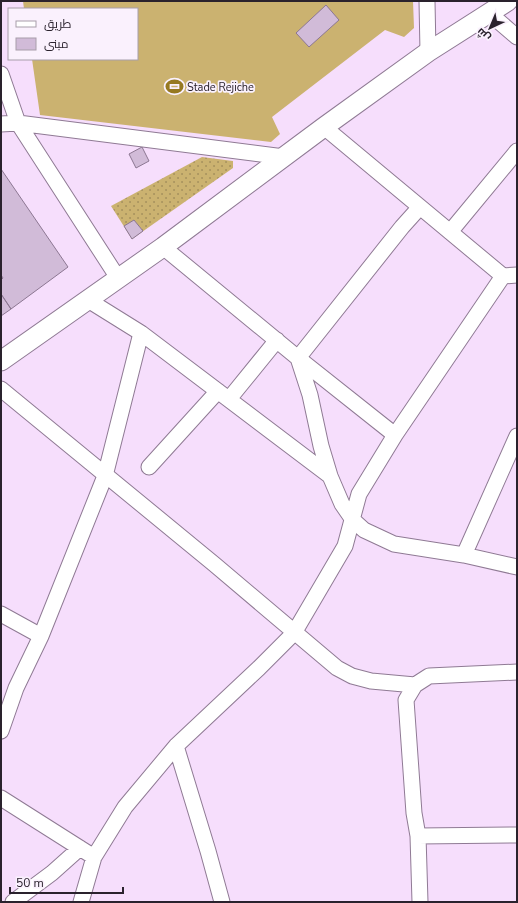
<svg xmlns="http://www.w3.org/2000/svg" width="518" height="903" font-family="'Nunito Sans',Cairo,sans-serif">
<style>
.grass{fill:url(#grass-dots)}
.pitch{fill:#cbb270}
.building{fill:#d1bbd8;stroke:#8c7792}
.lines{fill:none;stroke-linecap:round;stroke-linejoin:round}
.minor-casing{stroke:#8f7a94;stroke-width:17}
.tertiary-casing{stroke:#8f7a94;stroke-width:21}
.minor{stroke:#fff;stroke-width:15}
.tertiary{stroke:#fff;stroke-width:19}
.labels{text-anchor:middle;stroke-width:3.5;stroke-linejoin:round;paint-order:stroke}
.poi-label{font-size:11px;fill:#2a222d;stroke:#faf1fd;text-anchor:start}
</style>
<defs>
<pattern id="grass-dots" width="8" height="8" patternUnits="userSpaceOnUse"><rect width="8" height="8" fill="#cbb270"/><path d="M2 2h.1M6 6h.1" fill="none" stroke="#a5905c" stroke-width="1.8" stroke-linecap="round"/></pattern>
</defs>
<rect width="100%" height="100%" fill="#f6defc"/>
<!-- grass -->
<path class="grass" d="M 202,157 L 233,161 L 233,168 L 132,239 L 111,206 Z"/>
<!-- pitch -->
<path class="pitch" d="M 23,1 L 413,1 L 414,28 L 404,37 L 385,30 L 272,117 L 280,134 L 271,142 L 40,115 L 32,59 L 137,59 L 137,9 L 24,9 Z"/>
<!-- building -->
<path class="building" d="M 326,5 L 339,20 L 309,47 L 296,33 Z
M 142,147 L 149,161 L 136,168 L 129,154 Z
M 1,169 L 68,267 L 11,309 L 1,294 L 1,280 L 3,278 L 1,275 Z
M 134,220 L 143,231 L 132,239 L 124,226 Z
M 1,294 L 11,309 L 1,316 Z"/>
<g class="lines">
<defs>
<path id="minor" d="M 427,1 L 428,52
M 489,13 L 517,37
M 1,74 L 18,123 L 118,278
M 1,124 L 18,123 L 284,157
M 324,127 L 503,276
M 420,207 L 402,227 L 298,358 L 310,395 L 321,446 L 330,476 L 342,504 L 353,520 L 364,530 L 394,544 L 464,555 L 517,567
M 450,232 L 517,151
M 163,247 L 298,358 L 395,435
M 88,300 L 141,333 L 330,476
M 1,389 L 214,564 L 337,668 L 352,676 L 371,681 L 415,685
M 229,399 L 277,340
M 149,467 L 218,391
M 464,555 L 517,436
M 1,614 L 41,636 L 16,688 L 1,731
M 41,636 L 105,476 L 141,333
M 176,746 L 208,851 L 222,902
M 1,798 L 94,857
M 418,836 L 414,813 L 406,700 L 415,685 L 429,676 L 517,672
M 13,902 L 52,873 L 80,848
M 81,902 L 94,857 L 125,807 L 176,746 L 259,668 L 294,633 L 345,546 L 359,494 L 395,435 L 503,276 L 517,275
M 420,902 L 418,836 L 517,835"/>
<path id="tertiary" d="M 1,361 L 163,247 L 324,127 L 428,52 L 508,1"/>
</defs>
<!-- minor casing -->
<use href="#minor" class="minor-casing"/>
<!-- tertiary casing -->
<use href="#tertiary" class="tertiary-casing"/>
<!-- minor -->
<use href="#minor" class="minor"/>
<!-- tertiary -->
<use href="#tertiary" class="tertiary"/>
</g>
<!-- icons -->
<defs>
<symbol id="stadium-bare" viewBox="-9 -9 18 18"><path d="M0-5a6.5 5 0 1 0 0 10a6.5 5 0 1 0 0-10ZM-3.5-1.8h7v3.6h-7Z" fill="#967921" stroke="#faf1fd" stroke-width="2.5" paint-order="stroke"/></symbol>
</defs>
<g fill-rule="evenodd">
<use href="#stadium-bare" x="162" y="74" width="25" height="25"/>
</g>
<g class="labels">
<!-- poi labels -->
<g class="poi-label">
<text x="187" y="91">Stade Rejiche</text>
</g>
</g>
<!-- border -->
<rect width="518" height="903" fill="none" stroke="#2a222d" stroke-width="4"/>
<!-- legend -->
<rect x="8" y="8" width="130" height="52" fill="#faf1fd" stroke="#a79eaa"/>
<rect x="16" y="21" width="20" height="6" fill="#ffffff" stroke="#a79eaa"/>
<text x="44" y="28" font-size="12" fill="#2a222d">طريق</text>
<rect x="16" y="38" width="20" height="12" fill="#d1bbd8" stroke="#a79eaa"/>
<text x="44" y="48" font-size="12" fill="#2a222d">مبنى</text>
<!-- north arrow -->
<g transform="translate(490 28) rotate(224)" stroke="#faf1fd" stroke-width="3" paint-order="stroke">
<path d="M0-3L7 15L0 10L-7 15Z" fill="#2a222d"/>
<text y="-6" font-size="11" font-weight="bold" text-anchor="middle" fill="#2a222d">ش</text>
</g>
<!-- scale -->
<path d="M10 887v6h113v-6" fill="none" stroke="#2a222d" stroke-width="2"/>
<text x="16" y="887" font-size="12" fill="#2a222d" stroke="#faf1fd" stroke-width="3" paint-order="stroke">50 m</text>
</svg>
